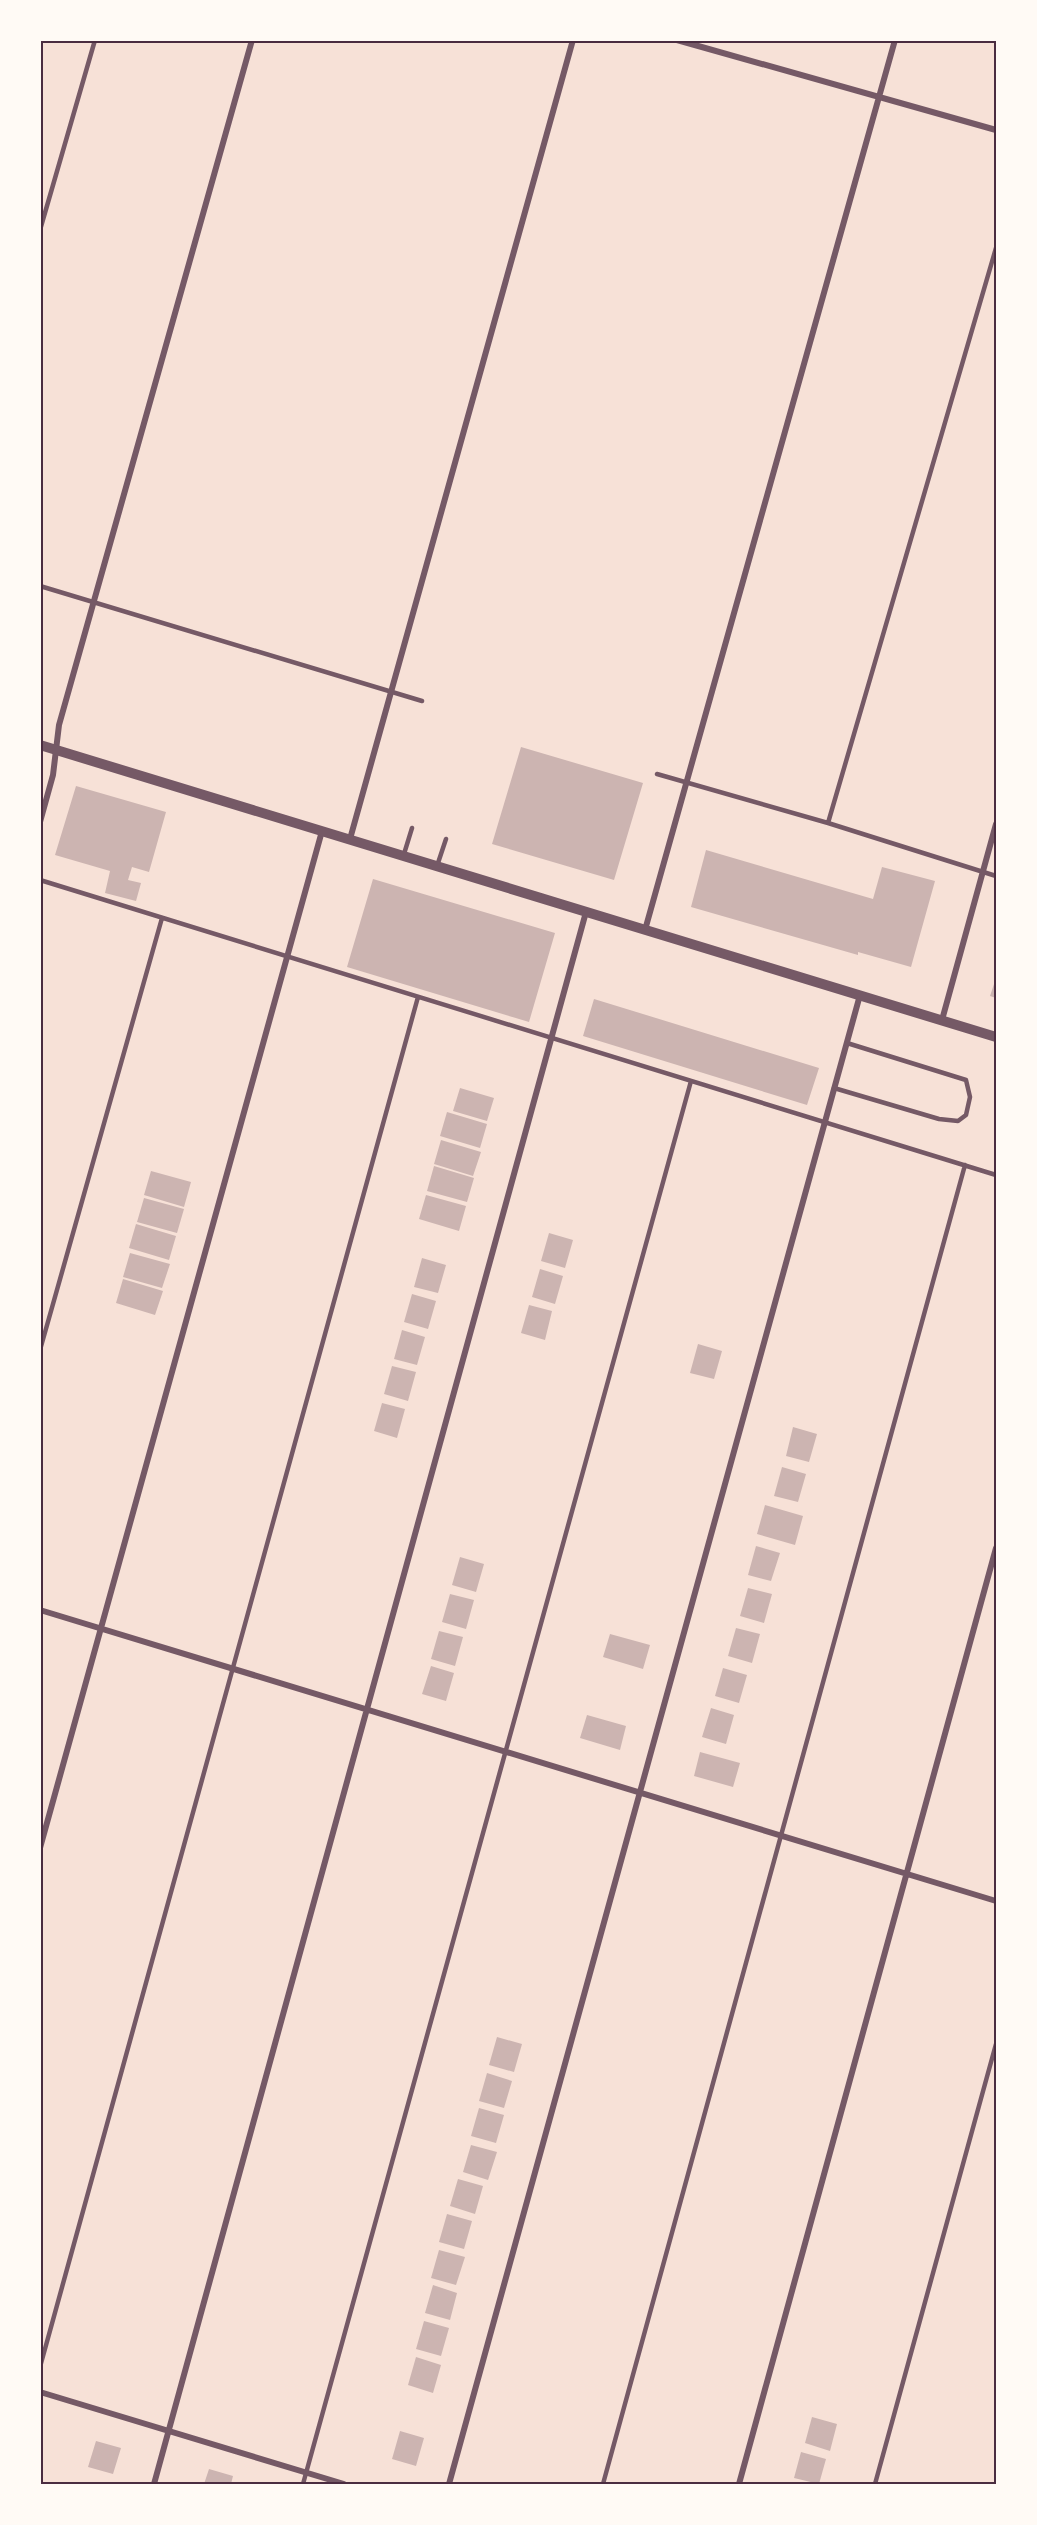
<svg xmlns="http://www.w3.org/2000/svg" width="1037" height="2525" font-family="'Work Sans',sans-serif">
<style>
.building{fill:#ccb4b1}
.lines{fill:none;stroke-linecap:round;stroke-linejoin:round}
.service{stroke:#755966;stroke-width:4.5}
.minor{stroke:#755966;stroke-width:6}
.tertiary{stroke:#755966;stroke-width:10}
.neatline{fill:none;stroke:#4a2c40;stroke-width:2}
</style>
<rect width="100%" height="100%" fill="#f7e1d7"/>
<!-- building -->
<path class="building" d="M 521,747 L 643,783 L 614,880 L 492,844 Z
M 76,786 L 166,812 L 149,872 L 132,867 L 128,880 L 141,883 L 136,901 L 105,893 L 110,871 L 55,855 Z
M 706,850 L 873,899 L 882,867 L 935,881 L 911,967 L 858,952 L 858,955 L 691,907 Z
M 373,879 L 555,933 L 529,1022 L 347,967 Z
M 996,978 L 996,998 L 990,996 Z
M 594,999 L 819,1068 L 807,1105 L 583,1036 Z
M 460,1088 L 494,1098 L 487,1121 L 453,1111 Z
M 447,1112 L 487,1124 L 480,1148 L 440,1136 Z
M 441,1140 L 481,1152 L 473,1176 L 434,1164 Z
M 434,1166 L 474,1178 L 467,1202 L 427,1191 Z
M 151,1171 L 191,1182 L 184,1207 L 144,1195 Z
M 426,1195 L 466,1206 L 459,1231 L 419,1219 Z
M 144,1198 L 184,1209 L 177,1233 L 137,1222 Z
M 136,1224 L 176,1236 L 169,1260 L 129,1248 Z
M 549,1233 L 573,1240 L 565,1268 L 541,1261 Z
M 130,1253 L 170,1264 L 162,1288 L 123,1277 Z
M 422,1258 L 446,1265 L 438,1293 L 414,1287 Z
M 540,1269 L 563,1276 L 555,1304 L 532,1297 Z
M 123,1279 L 163,1291 L 155,1315 L 116,1303 Z
M 412,1294 L 436,1301 L 428,1329 L 404,1322 Z
M 529,1305 L 552,1311 L 545,1340 L 521,1333 Z
M 402,1330 L 425,1337 L 417,1365 L 394,1359 Z
M 698,1344 L 722,1351 L 714,1379 L 690,1373 Z
M 392,1366 L 416,1372 L 408,1401 L 384,1394 Z
M 382,1403 L 405,1409 L 397,1438 L 374,1431 Z
M 793,1427 L 817,1434 L 809,1462 L 786,1456 Z
M 782,1467 L 806,1474 L 798,1502 L 774,1496 Z
M 765,1505 L 803,1516 L 795,1545 L 757,1534 Z
M 756,1546 L 780,1553 L 771,1581 L 748,1575 Z
M 460,1557 L 484,1564 L 476,1592 L 452,1585 Z
M 748,1588 L 772,1594 L 764,1623 L 740,1616 Z
M 450,1594 L 474,1600 L 466,1629 L 442,1622 Z
M 736,1628 L 760,1634 L 752,1663 L 728,1656 Z
M 439,1631 L 463,1637 L 455,1666 L 431,1659 Z
M 610,1634 L 650,1645 L 643,1669 L 603,1657 Z
M 431,1666 L 454,1673 L 446,1701 L 422,1694 Z
M 723,1668 L 747,1675 L 739,1703 L 715,1696 Z
M 711,1708 L 734,1715 L 726,1744 L 702,1737 Z
M 587,1715 L 626,1726 L 620,1750 L 580,1738 Z
M 700,1752 L 740,1763 L 733,1787 L 694,1776 Z
M 497,2037 L 522,2044 L 514,2072 L 489,2065 Z
M 487,2073 L 512,2081 L 504,2108 L 479,2101 Z
M 479,2108 L 504,2115 L 496,2143 L 471,2136 Z
M 471,2145 L 497,2152 L 488,2180 L 463,2172 Z
M 458,2179 L 483,2186 L 475,2214 L 450,2206 Z
M 447,2214 L 472,2221 L 464,2249 L 439,2242 Z
M 439,2250 L 465,2257 L 456,2285 L 431,2278 Z
M 433,2285 L 457,2293 L 450,2320 L 425,2313 Z
M 424,2321 L 449,2328 L 441,2356 L 416,2349 Z
M 416,2357 L 441,2365 L 433,2393 L 408,2385 Z
M 812,2417 L 837,2424 L 830,2451 L 805,2443 Z
M 400,2431 L 424,2438 L 416,2466 L 392,2459 Z
M 96,2441 L 121,2448 L 113,2474 L 88,2467 Z
M 801,2452 L 826,2459 L 819,2484 L 794,2478 Z
M 209,2469 L 233,2476 L 231,2484 L 204,2484 Z"/>
<g class="lines">
<!-- service -->
<path class="service" d="M 40,230 L 95,40
M 40,586 L 422,701
M 657,774 L 828,823 L 996,876
M 828,823 L 996,248
M 404,854 L 412,828
M 437,866 L 446,839
M 40,880 L 996,1175
M 834,1088 L 939,1119 L 958,1121 L 966,1115 L 970,1097 L 966,1080 L 847,1043
M 40,1350 L 162,918
M 40,2367 L 418,997
M 303,2484 L 691,1081
M 603,2484 L 965,1165
M 875,2484 L 996,2044"/>
<!-- minor -->
<path class="minor" d="M 677,40 L 996,130
M 40,822 L 53,775 L 59,725 L 252,40
M 350,839 L 573,40
M 645,930 L 895,40
M 942,1020 L 996,824
M 40,1610 L 996,1901
M 40,1848 L 322,831
M 40,2392 L 344,2484
M 154,2484 L 586,912
M 449,2484 L 860,995
M 739,2484 L 996,1548"/>
<!-- tertiary -->
<path class="tertiary" d="M 40,745 L 996,1037"/>
</g>
<!-- border -->
<rect width="1037" height="2525" fill="none" stroke="#fffaf5" stroke-width="84"/>
<rect x="42" y="42" width="953" height="2441" class="neatline"/>
</svg>
